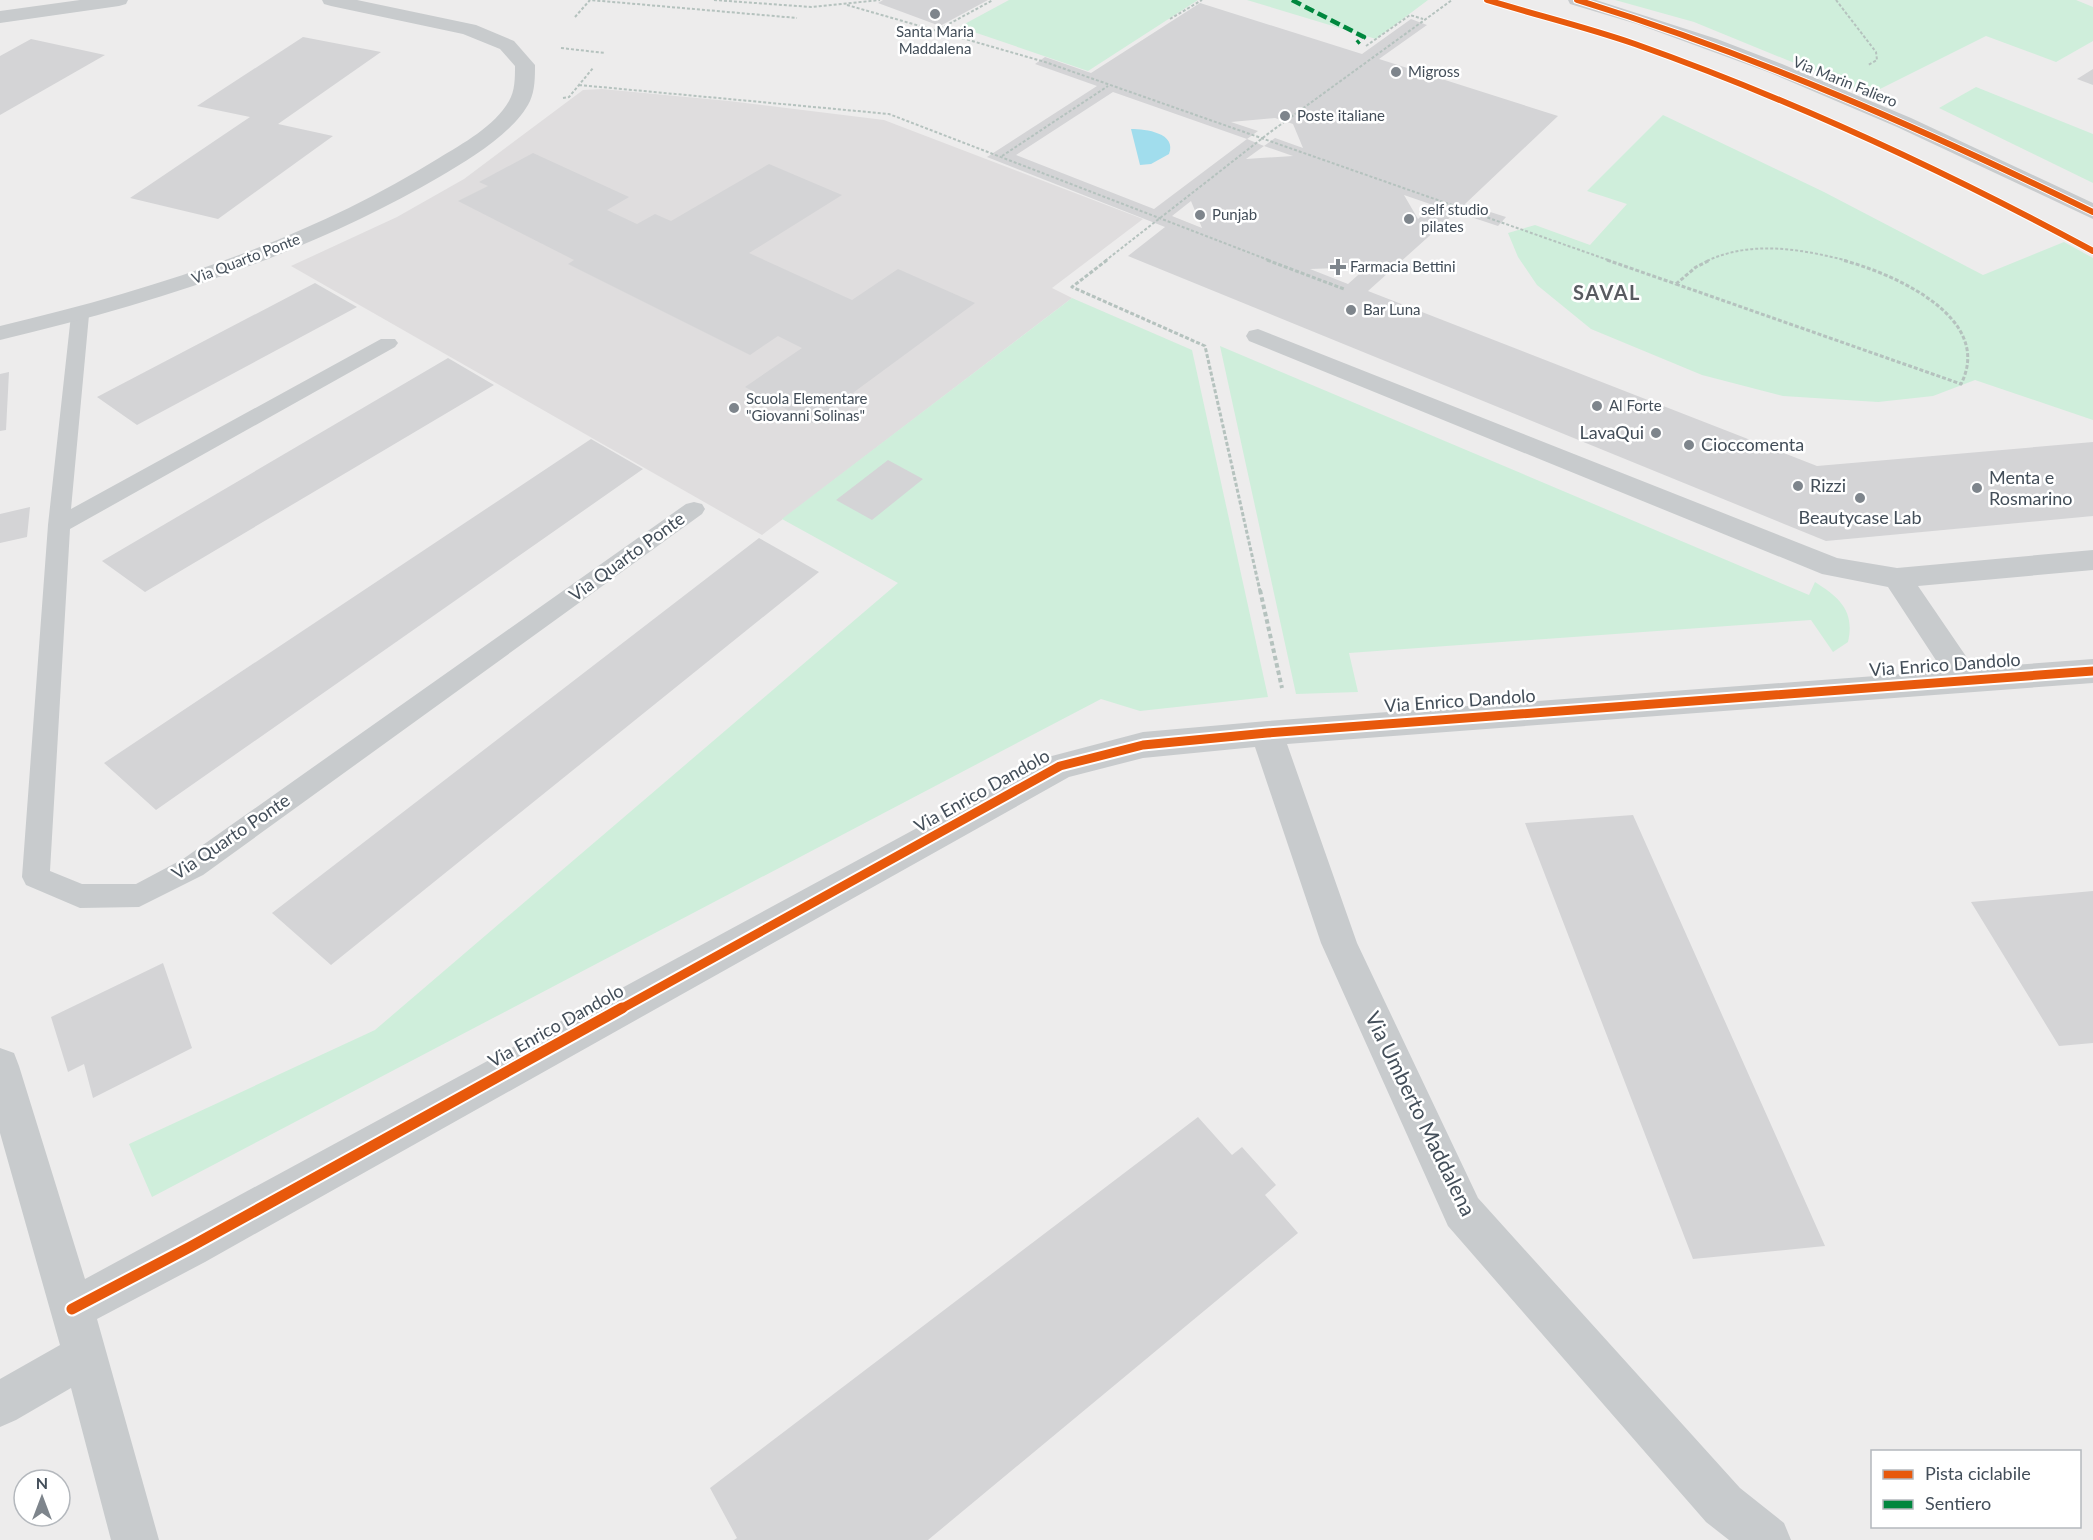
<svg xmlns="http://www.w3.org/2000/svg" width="2093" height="1540" font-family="Lato,sans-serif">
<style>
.education{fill:#dfddde}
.green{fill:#cfeedb}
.water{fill:#a1dded}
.building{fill:#d4d4d6;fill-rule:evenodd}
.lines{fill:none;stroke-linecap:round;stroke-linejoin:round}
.path-far2{stroke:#b5c2be;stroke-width:2;stroke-dasharray:3 2;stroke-linecap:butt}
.path-far1{stroke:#b5c2be;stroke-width:3;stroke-dasharray:4 2;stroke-linecap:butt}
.path{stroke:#b5c2be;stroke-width:4;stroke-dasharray:4.5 3;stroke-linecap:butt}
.service{fill:#c8cbcd;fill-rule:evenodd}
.minor{fill:#c8cbcd;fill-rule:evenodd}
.quiet{stroke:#00873e;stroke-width:4.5;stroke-dasharray:10 4.5;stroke-linecap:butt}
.cycleway-far2-casing{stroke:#fff;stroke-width:8}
.cycleway-far1-casing{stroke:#fff;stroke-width:13}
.cycleway-casing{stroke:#fff;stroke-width:15}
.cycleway-far2{stroke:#e8590c;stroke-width:6}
.cycleway-far1{stroke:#e8590c;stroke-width:9}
.cycleway{stroke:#e8590c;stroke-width:11}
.poi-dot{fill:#7e858c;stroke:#fff;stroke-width:2}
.labels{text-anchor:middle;stroke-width:5;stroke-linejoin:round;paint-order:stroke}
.far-poi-label{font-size:15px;fill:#434e59;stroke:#fff;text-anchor:start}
.far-street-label{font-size:15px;fill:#434e59;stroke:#fff}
.poi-label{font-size:18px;fill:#434e59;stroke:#fff;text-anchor:start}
.street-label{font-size:18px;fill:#434e59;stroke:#fff}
.far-district-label{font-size:20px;font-weight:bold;letter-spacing:1.5px;fill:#585b60;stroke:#fff}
.near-street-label{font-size:21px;fill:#434e59;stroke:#fff}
</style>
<rect width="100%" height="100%" fill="#edecec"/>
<!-- education -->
<path class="education" d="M 602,89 L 729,101 L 884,120 L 1143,219 L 1052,288 L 1072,298 L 762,535 L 291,266 L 397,217 L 464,179 L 583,90 Z"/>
<!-- green -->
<path class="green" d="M 1009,0 L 1198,0 L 1088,71 L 959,27 Z
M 1247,0 L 1428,0 L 1376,39 Z
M 1615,0 L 2076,0 L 2093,7 L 2093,41 L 2056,62 L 1986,36 L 1870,94 L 1694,22 Z
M 1976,87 L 2093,134 L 2093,183 L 1939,108 Z
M 1663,115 L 1824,192 L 1983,275 L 2064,242 L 2093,258 L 2093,420 L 1975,380 L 1933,396 L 1878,402 L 1783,396 L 1702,375 L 1591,329 L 1537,285 L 1518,257 L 1508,233 L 1535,225 L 1590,245 L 1627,204 L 1587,191 Z
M 1072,298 L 1192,350 L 1268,697 L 1140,711 L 1101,699 L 152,1197 L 129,1144 L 375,1030 L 898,583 L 782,519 Z
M 1220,346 L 1809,595 L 1815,582 C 1840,598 1855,611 1848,642 L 1833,652 L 1811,620 L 1349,653 L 1358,692 L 1296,694 Z"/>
<!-- water -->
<path class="water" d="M 1131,129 C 1146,129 1177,133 1169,154 L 1151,164 L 1140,165 Z"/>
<!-- building -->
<path class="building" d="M 883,0 L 988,0 L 940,26 L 878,3 Z
M 1200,3 L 1362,54 L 1411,19 L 1427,25 L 1379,59 L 1558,116 L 1465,204 L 1506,217 L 1498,226 L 1456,212 L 1368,291 L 1817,466 L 2093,442 L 2093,516 L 1826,541 L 1128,256 L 1165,227 L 987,157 L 1097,86 L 1035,64 L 1045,57 L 1091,73 ZM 1113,92 L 1247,139 L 1154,209 L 1016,155 ZM 1275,118 L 1293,124 L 1303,148 L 1275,138 L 1264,146 L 1293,156 L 1246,159 L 1264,146 L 1247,139 L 1258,131 L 1231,122 ZM 1404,195 L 1433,205 L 1418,219 ZM 1191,201 L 1202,228 L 1172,216 ZM 1367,267 L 1348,284 L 1310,269 Z
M 303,37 L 381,52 L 278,124 L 333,136 L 218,219 L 130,198 L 250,117 L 197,106 Z
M 31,39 L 105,55 L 0,115 L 0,56 Z
M 2093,69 L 2093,85 L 2077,79 Z
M 533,153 L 629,197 L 607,210 L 637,224 L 655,214 L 671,221 L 769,164 L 842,195 L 749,253 L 852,300 L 898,269 L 975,303 L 812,423 L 745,387 L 802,348 L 778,336 L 750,355 L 568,264 L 574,260 L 458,201 L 488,186 L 479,182 Z
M 315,283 L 357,307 L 137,425 L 97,397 Z
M 448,358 L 494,385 L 145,592 L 102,561 Z
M 9,372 L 6,430 L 0,431 L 0,374 Z
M 591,439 L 643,469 L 156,810 L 104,763 Z
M 888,460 L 923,479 L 872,520 L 836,500 Z
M 30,507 L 27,537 L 0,543 L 0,514 Z
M 759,538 L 819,572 L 331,965 L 272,913 Z
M 1633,815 L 1825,1246 L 1693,1259 L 1525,823 Z
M 2093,891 L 2093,1043 L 2059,1046 L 1971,902 Z
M 163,963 L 192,1048 L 93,1098 L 84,1064 L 68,1072 L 51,1017 Z
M 1198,1117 L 1232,1155 L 1242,1147 L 1276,1185 L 1265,1195 L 1298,1233 L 928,1540 L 734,1540 L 737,1538 L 710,1488 Z"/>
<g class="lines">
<!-- path-far2 -->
<path class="path-far2" d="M 714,0 L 811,7 L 880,0
M 1836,0 L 1876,52 L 1877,60 L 1868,65
M 847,5 L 1045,62 L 1611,261
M 575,17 L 590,0 L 797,18
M 1170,19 L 1202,0
M 936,31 L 993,0
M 1366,46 L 1410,15 L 1423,19
M 561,48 L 605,53
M 579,85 L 889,114 L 1271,261
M 563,98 L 569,97 L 593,68
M 1002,156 L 1108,86
M 1105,261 L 1269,133 L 1452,0
M 1707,261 C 1751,240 1802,249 1848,261"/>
<!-- path-far1 -->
<path class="path-far1" d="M 1107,260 L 1072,287 L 1205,346 L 1260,591
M 1267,260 L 1344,289
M 1607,260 L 1676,284
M 1676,284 L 1961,384 C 1995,317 1892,273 1842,260
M 1676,284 L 1696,267 L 1710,260"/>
<!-- path -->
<path class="path" d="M 1260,590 L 1282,688"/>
<!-- service -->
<path class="service" d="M 80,309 L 87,311 L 89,315 L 71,509 L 381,339 L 395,339 L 398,343 L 395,347 L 70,529 L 50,871 L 82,884 L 136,884 L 183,859 L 686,504 L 694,502 L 702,504 L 705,509 L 702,514 L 203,875 L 139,907 L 80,908 L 26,885 L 22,877 L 48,525 L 71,315 L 73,311 Z"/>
<!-- minor -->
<path class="minor" d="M 80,0 L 128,0 L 126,4 L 119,6 L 0,23 L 0,11 Z
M 322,0 L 357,0 L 476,25 L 514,41 L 535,65 C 535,77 535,90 530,101 C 515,132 470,159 441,176 C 304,256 153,304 0,340 L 0,326 C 152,290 306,241 439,158 C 462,144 495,126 509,101 C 515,91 515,78 515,66 L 500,49 L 463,34 L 331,6 L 324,4 Z
M 1568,0 L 1596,0 L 1717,39 L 1782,64 L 1911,118 L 2093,203 L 2093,219 L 1897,127 L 1768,72 L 1637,24 L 1570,4 Z
M 1258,329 L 1837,558 L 1897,568 L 2093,550 L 2093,570 L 1918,586 L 1974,668 L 2093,659 L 2093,683 L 1287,744 L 1357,943 L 1478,1198 L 1740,1488 L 1784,1523 L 1791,1540 L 1729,1540 L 1706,1522 L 1448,1226 L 1321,943 L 1255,747 L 1143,758 L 1069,777 L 205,1262 L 97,1319 L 159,1540 L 111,1540 L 71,1388 L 16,1420 L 0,1427 L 0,1379 L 60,1345 L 0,1133 L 0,1048 L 14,1053 L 19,1066 L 85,1279 L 1048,757 L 1143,732 L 1267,721 L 1943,671 L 1888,587 L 1822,574 L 1249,341 L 1246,336 L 1249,331 Z"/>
<!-- quiet -->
<path class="quiet" d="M 1292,0 L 1364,37 L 1357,43"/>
<defs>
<path id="cycleway-far2" d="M 1487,0 C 1536,15 1586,27 1635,44 C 1793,100 1945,171 2093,251
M 1577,0 C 1756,55 1925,130 2093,212"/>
<path id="cycleway-far1" d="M 619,1010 L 1060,766 L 1143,745 L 1267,733 L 2093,671"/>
<path id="cycleway" d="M 72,1309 L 190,1247 L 622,1008"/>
</defs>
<!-- cycleway-far2 casing -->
<use href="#cycleway-far2" class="cycleway-far2-casing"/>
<!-- cycleway-far1 casing -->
<use href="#cycleway-far1" class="cycleway-far1-casing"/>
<!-- cycleway casing -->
<use href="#cycleway" class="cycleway-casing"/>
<!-- cycleway-far2 -->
<use href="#cycleway-far2" class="cycleway-far2"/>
<!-- cycleway-far1 -->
<use href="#cycleway-far1" class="cycleway-far1"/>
<!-- cycleway -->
<use href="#cycleway" class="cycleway"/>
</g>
<!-- markers -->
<g class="poi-dot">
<circle cx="935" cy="14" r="6"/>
<circle cx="1396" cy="72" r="6"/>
<circle cx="1285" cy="116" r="6"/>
<circle cx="1200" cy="215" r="6"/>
<circle cx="1409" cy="219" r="6"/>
<path d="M1335 258h6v6h6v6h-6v6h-6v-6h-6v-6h6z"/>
<circle cx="1351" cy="310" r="6"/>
<circle cx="1597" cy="406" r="6"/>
<circle cx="734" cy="408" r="6"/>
<circle cx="1656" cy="433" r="6"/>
<circle cx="1689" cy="445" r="6"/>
<circle cx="1798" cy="486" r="6"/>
<circle cx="1977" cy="488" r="6"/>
<circle cx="1860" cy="498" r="6"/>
</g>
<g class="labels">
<!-- far-poi labels -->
<g class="far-poi-label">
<text x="935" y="37" text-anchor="middle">Santa Maria<tspan x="935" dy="17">Maddalena</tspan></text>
<text x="1408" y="77">Migross</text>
<text x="1297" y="121">Poste italiane</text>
<text x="1421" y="215">self studio<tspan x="1421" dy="17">pilates</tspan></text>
<text x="1212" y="220">Punjab</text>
<text x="1350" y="272">Farmacia Bettini</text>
<text x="1363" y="315">Bar Luna</text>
<text x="746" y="404">Scuola Elementare<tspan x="746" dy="17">"Giovanni Solinas"</tspan></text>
<text x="1609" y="411">Al Forte</text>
</g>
<!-- far-street labels -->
<g class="far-street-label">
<text transform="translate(1845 82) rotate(22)" y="5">Via Marin Faliero</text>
<text transform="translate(246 259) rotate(-21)" y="5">Via Quarto Ponte</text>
</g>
<!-- poi labels -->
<g class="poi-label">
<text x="1644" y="439" text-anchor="end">LavaQui</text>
<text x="1701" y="451">Cioccomenta</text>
<text x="1989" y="484">Menta e<tspan x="1989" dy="21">Rosmarino</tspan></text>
<text x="1810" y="492">Rizzi</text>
<text x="1860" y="524" text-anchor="middle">Beautycase Lab</text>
</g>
<!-- street labels -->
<g class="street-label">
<text transform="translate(627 557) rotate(-36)" y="6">Via Quarto Ponte</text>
<text transform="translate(1945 665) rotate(-4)" y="6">Via Enrico Dandolo</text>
<text transform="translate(1460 701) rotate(-4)" y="6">Via Enrico Dandolo</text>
<text transform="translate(982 791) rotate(-29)" y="6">Via Enrico Dandolo</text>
<text transform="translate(231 837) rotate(-34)" y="6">Via Quarto Ponte</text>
<text transform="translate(556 1026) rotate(-29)" y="6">Via Enrico Dandolo</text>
</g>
<!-- far-district labels -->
<g class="far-district-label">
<text x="1607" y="300">SAVAL</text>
</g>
<!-- near-street labels -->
<g class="near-street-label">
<text transform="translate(1420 1114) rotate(64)" y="7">Via Umberto Maddalena</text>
</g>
</g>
<!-- legend -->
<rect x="1871" y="1450" width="210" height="78" fill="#ffffff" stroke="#b4b8bd" stroke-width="1.5"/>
<rect x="1883" y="1470" width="30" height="9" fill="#e8590c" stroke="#b4b8bd" stroke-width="1.5"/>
<text x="1925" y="1480" font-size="18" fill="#434e59">Pista ciclabile</text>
<rect x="1883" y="1500" width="30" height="9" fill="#00873e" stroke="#b4b8bd" stroke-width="1.5"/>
<text x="1925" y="1510" font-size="18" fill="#434e59">Sentiero</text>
<!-- north arrow -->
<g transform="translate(42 1498)"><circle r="28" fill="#ffffff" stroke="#b4b8bd" stroke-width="1.5"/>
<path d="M0-4.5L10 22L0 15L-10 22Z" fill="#7e858c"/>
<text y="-9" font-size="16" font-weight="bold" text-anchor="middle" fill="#434e59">N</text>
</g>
</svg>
